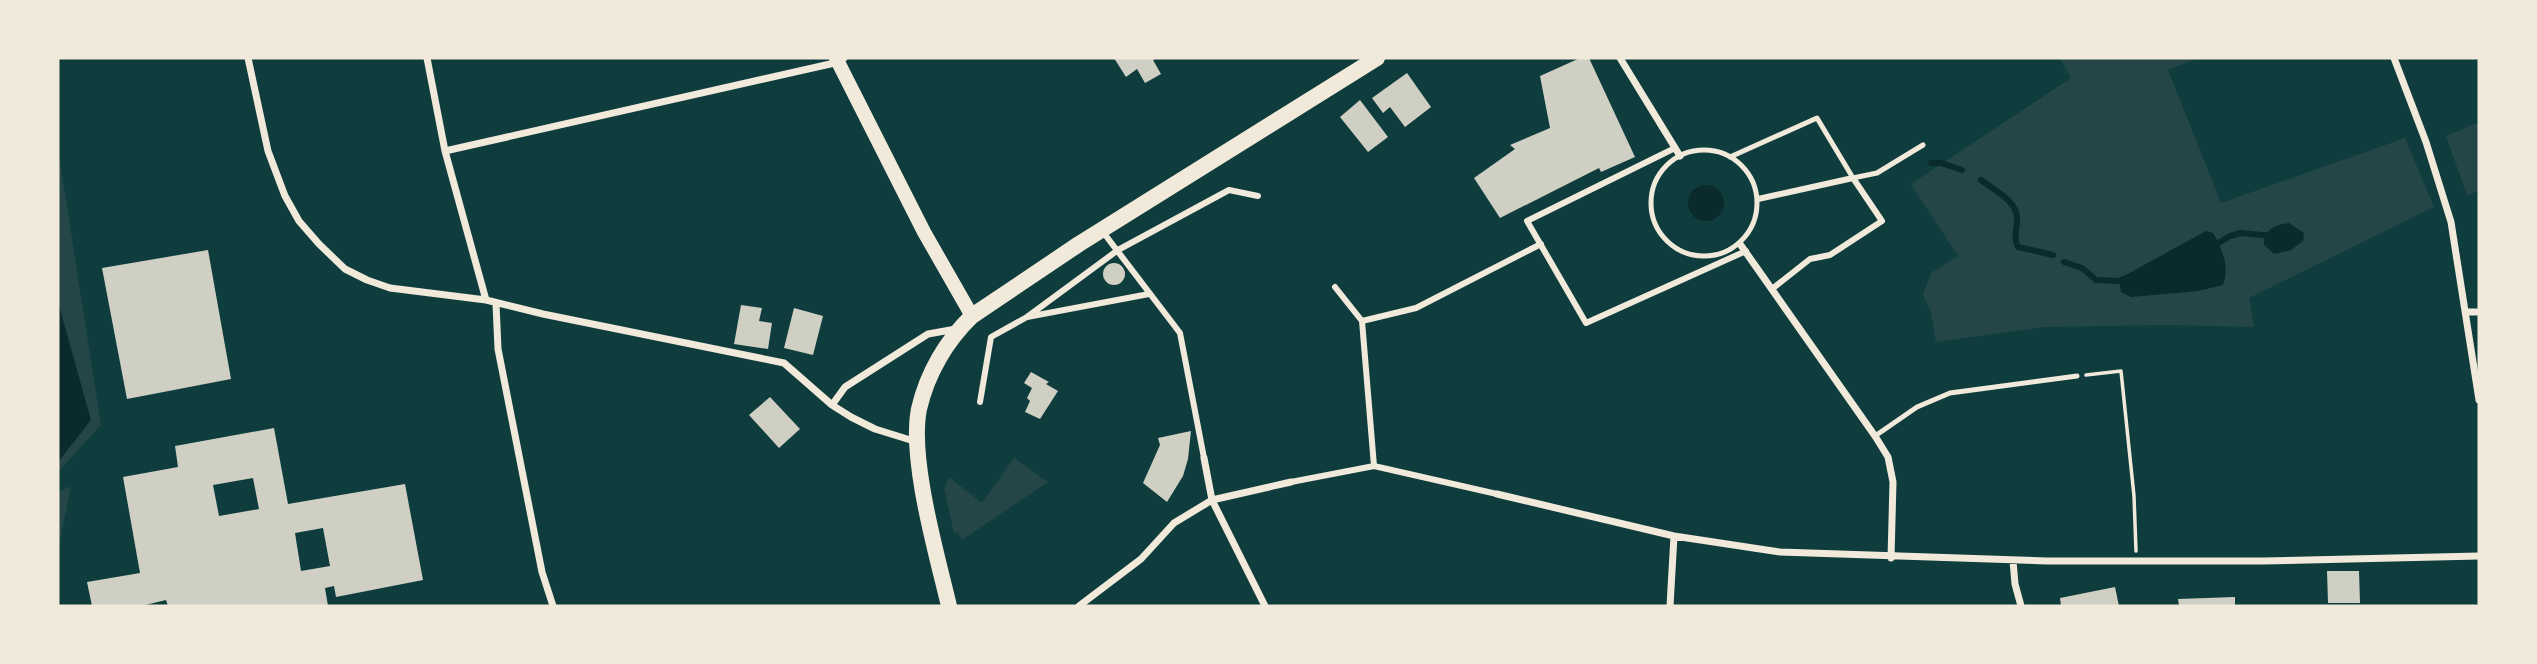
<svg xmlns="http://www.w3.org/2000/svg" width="2537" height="664" font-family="'Alegreya Sans',sans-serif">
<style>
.green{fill:#244646}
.water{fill:#0a2a2b}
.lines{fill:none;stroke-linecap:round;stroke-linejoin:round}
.stream{stroke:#0a2a2b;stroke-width:6}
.building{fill:#cfcfc3;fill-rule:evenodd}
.path{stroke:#f1e9da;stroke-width:3.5}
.service{stroke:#f1e9da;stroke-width:5}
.pedestrian{stroke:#f1e9da;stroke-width:6}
.minor{stroke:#f1e9da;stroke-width:7}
.secondary{stroke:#f1e9da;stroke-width:14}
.primary{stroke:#f1e9da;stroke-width:16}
</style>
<rect width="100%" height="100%" fill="#0f3d3e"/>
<!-- green -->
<path class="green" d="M 2060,58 L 2198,58 L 2168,70 L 2221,203 L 2405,138 L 2434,207 L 2249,298 L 2254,327 L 2168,325 L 2045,327 L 1936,342 L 1931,312 L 1923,295 L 1931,273 L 1958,256 L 1911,184 L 2071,78 Z
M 2479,122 L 2479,191 L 2467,195 L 2446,136 Z
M 58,149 L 101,425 L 58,472 Z
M 1014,458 L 1048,482 L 962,540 L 958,532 L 954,533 L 944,488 L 949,477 L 982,503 Z
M 71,486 L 58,551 L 58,492 Z"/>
<!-- water -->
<path class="water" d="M1688 203a18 18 0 1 1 36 0a18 18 0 1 1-36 0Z
M 2289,223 L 2304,233 L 2303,241 L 2291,250 L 2274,254 L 2264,245 C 2263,229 2275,225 2289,223 Z
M 2206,231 L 2213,233 C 2222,247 2230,269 2223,285 L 2198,291 L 2131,297 L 2121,292 L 2119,281 L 2122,277 Z
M 58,302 L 91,420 L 58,462 Z"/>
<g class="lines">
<!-- stream -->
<path class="stream" d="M 1931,163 L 1941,163 L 1962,170
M 1981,180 C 1993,189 2019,202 2017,220 C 2017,231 2013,236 2018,247 L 2053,255
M 2212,247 L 2230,236 L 2241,233 L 2273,236
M 2064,262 L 2082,268 L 2096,280 L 2119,281 L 2126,278"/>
</g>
<!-- building -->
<path class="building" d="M 1114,58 L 1157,58 L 1153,60 L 1161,74 L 1145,83 L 1137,69 L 1126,77 Z
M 1580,58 L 1589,58 L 1635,157 L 1601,172 L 1599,168 L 1500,218 L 1474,178 L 1515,149 L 1510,145 L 1550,128 L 1540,76 Z
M 1407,73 L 1431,107 L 1405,127 L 1390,107 L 1383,113 L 1372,98 Z
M 1360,100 L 1388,137 L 1368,152 L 1340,117 Z
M 208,250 L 231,379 L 127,399 L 102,268 Z
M1103 274a11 11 0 1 1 22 0a11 11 0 1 1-22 0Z
M 741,305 L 762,308 L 759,321 L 772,323 L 768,349 L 734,344 Z
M 794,308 L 823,316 L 813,355 L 784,348 Z
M 1031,372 L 1049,382 L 1046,384 L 1058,391 L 1040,419 L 1025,412 L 1030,401 L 1027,398 L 1032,388 L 1024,383 Z
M 770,397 L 800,429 L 779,448 L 749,415 Z
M 274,428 L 288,504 L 405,484 L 423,580 L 336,597 L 334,586 L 325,588 L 328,606 L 168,606 L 166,600 L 141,606 L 92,606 L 87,582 L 140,573 L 123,477 L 178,467 L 175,446 ZM 253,478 L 259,509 L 219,516 L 213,485 ZM 323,528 L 330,566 L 301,571 L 295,533 Z
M 1191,431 L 1188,459 L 1183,476 L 1167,502 L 1143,483 L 1160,445 L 1158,438 Z
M 2327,571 L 2359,571 L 2360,603 L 2328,603 Z
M 2115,587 L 2119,606 L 2061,606 L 2060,598 Z
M 2235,597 L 2235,606 L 2179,606 L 2178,599 Z"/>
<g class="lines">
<!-- path -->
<path class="path" d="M 2086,375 L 2121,371 L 2134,496 L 2136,551"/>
<!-- service -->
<path class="service" d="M1651 203a53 53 0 1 1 106 0a53 53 0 1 1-106 0Z
M 1730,157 L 1817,118 L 1853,178 L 1877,173 L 1923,145
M 1875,436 L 1917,407 L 1950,393 L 2077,376"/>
<!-- pedestrian -->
<path class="pedestrian" d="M 1675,148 L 1527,221 L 1586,323 L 1746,251
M 1758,199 L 1853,178 L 1882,221 L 1830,255 L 1810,259 L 1772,289
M 1103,232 L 1180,333 L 1204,458
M 1335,287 L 1362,321
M 1027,317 L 1118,250 L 1229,190 L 1258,196
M 980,402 L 991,337 L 1027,317 L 1149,294
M 1374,466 L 1362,321 L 1416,308 L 1541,244
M 1291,482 L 1374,466 L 1497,494"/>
<!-- minor -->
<path class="minor" d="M 248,58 L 268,151 L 285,196 L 299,221 L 319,244 L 345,269 L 367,280 L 390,288 L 486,300 L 543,314 L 784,363 L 832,405 L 851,417 L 875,429 L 917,442
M 427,58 L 445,151 L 486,300
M 1620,58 L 1680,156
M 2394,58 L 2426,142 L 2451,222 L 2479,400
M 445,151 L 839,62 L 844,58
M 1740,244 L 1875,436 L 1888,457 L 1893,482 L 1891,558
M 496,304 L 498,349 L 542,572 L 553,606
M 2466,312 L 2479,312
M 832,405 L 845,387 L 928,334 L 956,329
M 1204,458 L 1212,500 L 1265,606
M 1497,494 L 1674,536 L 1780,552 L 2047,561 L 2263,561 L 2479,556
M 2013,561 L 2015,584 L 2021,606
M 1079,606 L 1141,559 L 1174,523 L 1212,500 L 1291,482
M 1670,606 L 1674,536"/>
<!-- secondary -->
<path class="secondary" d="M 836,58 L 924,232 L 972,316"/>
<!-- primary -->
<path class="primary" d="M 949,606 C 937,555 909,459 919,409 C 927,374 946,341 972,316 L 1079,244 L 1377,58"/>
</g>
<!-- border -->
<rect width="2537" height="664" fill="none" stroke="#f1e9da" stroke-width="119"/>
</svg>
